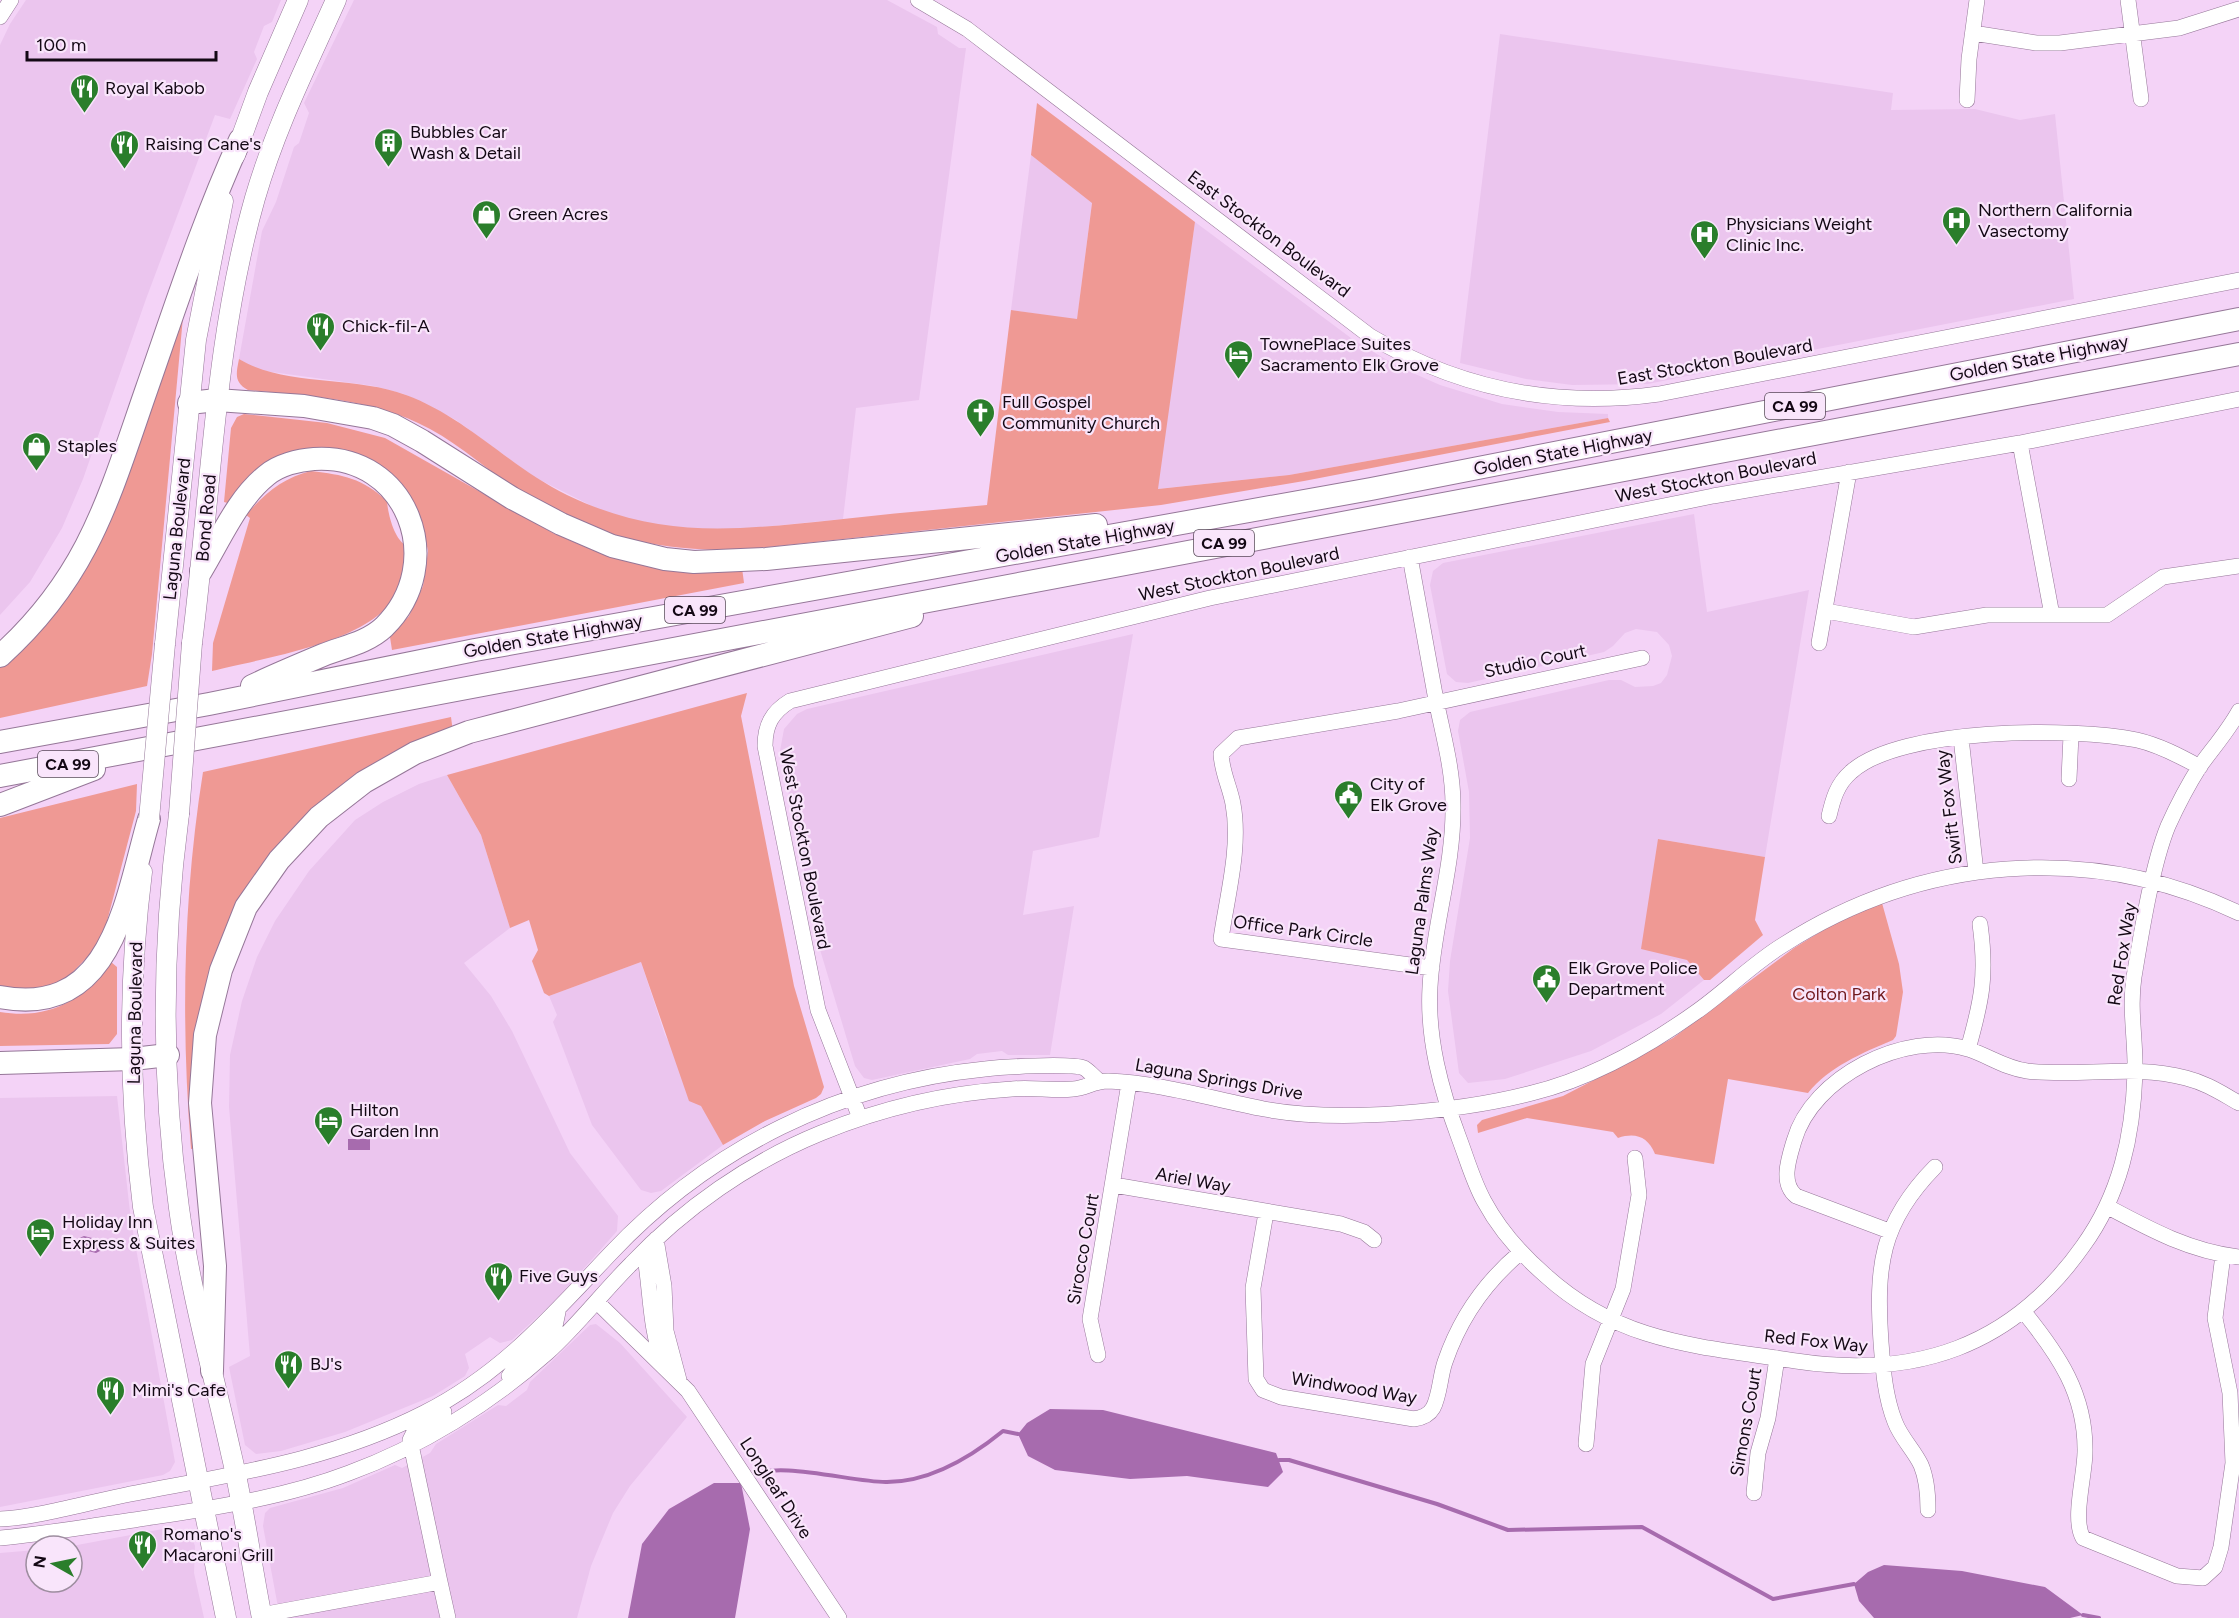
<svg xmlns="http://www.w3.org/2000/svg" width="2239" height="1618" font-family="Figtree,sans-serif">
<style>
.built{fill:#ebc5ee}
.green{fill:#ef9994}
.water{fill:#a76bae}
.lines{fill:none;stroke-linecap:round;stroke-linejoin:round}
.stream{stroke:#a76bae;stroke-width:4}
.minor-casing{stroke:#957798;stroke-width:16}
.major-casing{stroke:#957798;stroke-width:21}
.highway-casing{stroke:#957798;stroke-width:24}
.minor{stroke:#fff;stroke-width:15}
.major{stroke:#fff;stroke-width:20}
.highway{stroke:#fff;stroke-width:22}
.major-bridge-casing{stroke:#957798;stroke-width:21;stroke-linecap:butt}
.major-bridge{stroke:#fff;stroke-width:20}
.labels{text-anchor:middle;stroke-width:4.5;stroke-linejoin:round;paint-order:stroke}
.shield{fill:#f9e5fb;stroke:#584a59;stroke-width:1.5}
.shield-label{font-size:16px;font-weight:bold;fill:#130814}
.poi-label{font-size:18px;fill:#130814;stroke:#f9e5fb;text-anchor:start}
.street-label{font-size:18px;fill:#130814;stroke:#f9e5fb}
.park-label{font-size:18px;fill:#70191d;stroke:#f9e5fb}
</style>
<rect width="100%" height="100%" fill="#f4d3f7"/>
<!-- built -->
<path class="built" d="M 26,0 L 281,0 L 272,22 L 264,26 L 254,52 L 257,59 L 230,119 L 215,115 L 146,299 L 83,479 L 62,528 L 30,582 L 0,615 L 0,45 L 10,24 Z
M 354,0 L 887,0 L 937,27 L 938,34 L 959,48 L 966,48 L 919,400 L 856,408 L 843,519 L 733,530 L 674,528 L 628,519 L 598,509 L 534,477 L 456,420 L 404,394 L 374,386 L 257,370 L 239,359 L 262,231 L 276,202 L 294,147 L 299,143 L 309,113 L 304,103 Z
M 1500,34 L 1893,93 L 1891,110 L 1975,109 L 2020,120 L 2055,114 L 2074,299 L 1777,357 L 1770,355 L 1743,361 L 1741,365 L 1648,384 L 1572,385 L 1526,379 L 1460,363 Z
M 1031,155 L 1092,202 L 1077,320 L 1011,310 Z
M 1195,222 L 1355,341 L 1397,366 L 1440,385 L 1502,404 L 1558,412 L 1608,414 L 1608,418 L 1289,475 L 1157,489 Z
M 1694,514 L 1707,612 L 1809,590 L 1765,857 L 1658,839 L 1687,960 L 1704,980 L 1661,1014 L 1591,1051 L 1505,1079 L 1468,1083 L 1459,1073 L 1448,991 L 1450,961 L 1470,838 L 1469,792 L 1458,731 L 1460,720 L 1470,712 L 1609,680 L 1621,680 L 1635,687 L 1653,686 L 1661,683 L 1667,675 L 1672,656 L 1669,645 L 1657,632 L 1636,629 L 1625,633 L 1613,646 L 1604,652 L 1468,683 L 1456,682 L 1447,674 L 1430,585 L 1433,571 L 1443,563 Z
M 1133,634 L 1099,837 L 1033,851 L 1023,915 L 1074,906 L 1050,1055 L 1008,1055 L 1002,1051 L 977,1054 L 970,1059 L 872,1080 L 864,1078 L 855,1066 L 815,933 L 820,926 L 815,902 L 810,899 L 780,751 L 784,729 L 797,714 L 807,709 Z
M 447,775 L 481,835 L 510,928 L 464,963 L 491,996 L 512,1031 L 570,1153 L 618,1216 L 617,1231 L 557,1299 L 512,1340 L 500,1343 L 490,1337 L 465,1354 L 469,1368 L 465,1376 L 433,1396 L 345,1432 L 281,1451 L 256,1454 L 245,1445 L 229,1367 L 250,1356 L 229,1107 L 230,1055 L 242,1001 L 257,957 L 275,921 L 309,871 L 355,820 L 383,802 L 419,784 Z
M 641,962 L 665,1035 L 723,1145 L 661,1191 L 651,1193 L 641,1190 L 592,1125 L 553,1022 L 557,1015 L 549,996 Z
M 117,1096 L 131,1221 L 175,1462 L 170,1471 L 163,1475 L 0,1507 L 0,1098 Z
M 596,1324 L 620,1343 L 687,1417 L 630,1486 L 613,1513 L 591,1566 L 577,1618 L 280,1618 L 263,1526 L 265,1513 L 270,1508 L 343,1488 L 395,1465 L 402,1468 L 430,1453 L 436,1444 L 498,1405 L 506,1406 L 527,1390 L 530,1382 L 590,1325 Z
M 168,1528 L 184,1531 L 192,1538 L 195,1546 L 194,1573 L 204,1618 L 0,1618 L 0,1553 L 36,1550 L 36,1582 L 72,1582 L 72,1546 Z"/>
<!-- green -->
<path class="green" d="M 1037,103 L 1195,222 L 1158,489 L 1289,475 L 1608,418 L 1610,422 L 1304,481 L 1161,505 L 742,550 C 663,552 587,536 520,492 C 487,470 454,439 418,423 C 364,398 306,396 248,390 C 234,382 236,374 239,359 C 286,387 353,375 406,395 C 466,417 510,467 567,495 C 661,540 735,530 834,520 C 885,514 936,510 987,505 L 1011,310 L 1077,319 L 1092,203 L 1031,155 Z
M 183,317 L 152,654 L 147,686 L 0,718 L 0,666 L 35,636 Z
M 244,414 L 327,423 L 385,438 L 553,533 L 588,548 L 742,568 L 744,583 L 392,650 L 390,637 L 409,616 L 423,586 L 428,551 L 421,518 L 404,487 L 322,449 L 231,504 L 224,502 L 231,428 L 237,417 Z
M 311,471 C 344,475 362,478 387,501 C 388,514 394,540 407,546 C 406,562 403,581 396,595 C 370,643 262,658 212,671 L 213,643 L 250,518 L 246,515 C 265,493 283,478 311,471 Z
M 747,693 L 741,716 L 794,986 L 824,1087 L 821,1094 L 816,1098 L 765,1121 L 723,1145 L 701,1106 L 689,1101 L 641,962 L 549,996 L 544,993 L 532,961 L 538,950 L 529,920 L 510,928 L 481,835 L 447,775 Z
M 451,717 L 453,732 L 363,774 L 216,956 L 197,1148 L 191,1149 C 181,1024 183,897 203,772 Z
M 137,784 L 136,811 L 105,929 L 96,948 L 68,977 L 51,987 L 0,990 L 0,818 Z
M 1658,839 L 1765,857 L 1755,920 L 1763,935 L 1710,980 L 1704,980 L 1687,960 L 1641,949 Z
M 1882,903 L 1899,964 L 1903,992 L 1896,1036 L 1893,1040 C 1862,1053 1829,1067 1808,1093 L 1728,1079 L 1714,1164 L 1655,1154 C 1648,1137 1636,1132 1618,1138 L 1613,1132 L 1527,1118 L 1478,1133 L 1477,1125 L 1482,1120 L 1563,1096 L 1621,1066 L 1673,1038 L 1794,948 L 1838,921 Z
M 111,962 L 117,967 L 117,1034 L 109,1044 L 0,1046 L 0,1012 C 49,1020 82,1001 111,962 Z"/>
<!-- water -->
<path class="water" d="M 348,1139 L 370,1139 L 370,1150 L 348,1150 Z
M 84,1236 L 100,1240 L 102,1250 L 96,1253 L 80,1249 L 77,1239 Z
M 1050,1409 L 1103,1410 L 1276,1453 L 1283,1472 L 1268,1487 L 1187,1476 L 1130,1479 L 1055,1470 L 1028,1456 L 1018,1434 L 1027,1423 Z
M 714,1483 L 741,1483 L 750,1529 L 735,1618 L 628,1618 L 642,1544 L 669,1509 Z
M 1884,1565 L 1962,1571 L 2045,1587 L 2083,1615 L 2070,1618 L 1874,1618 L 1859,1601 L 1854,1584 L 1868,1572 Z"/>
<g class="lines">
<!-- stream -->
<path class="stream" d="M 1279,1460 L 1289,1460 L 1437,1504 L 1508,1530 L 1642,1527 L 1773,1599 L 1854,1584
M 750,1477 C 774,1459 855,1483 887,1482 C 930,1482 971,1457 1003,1431 L 1018,1434
M 2083,1615 L 2099,1618"/>
<defs>
<path id="minor" d="M 918,0 L 967,29 L 1370,336 C 1459,389 1557,408 1659,394 L 2239,280
M 2128,0 L 2141,99
M 0,17 L 11,0
M 1973,33 L 2036,43 L 2060,43 L 2179,28 L 2239,9
M 1967,100 L 1969,59 L 1977,0
M 2020,443 L 2052,615
M 1410,557 C 1419,605 1427,653 1436,700 C 1443,735 1453,769 1453,805 C 1454,867 1433,926 1430,987 C 1427,1039 1441,1090 1459,1138 C 1467,1159 1473,1181 1484,1201 C 1499,1229 1521,1254 1545,1275 C 1621,1344 1699,1346 1796,1361 C 1915,1379 2012,1347 2083,1246 C 2120,1195 2133,1136 2135,1073 C 2136,1041 2129,1010 2134,977 C 2141,935 2152,865 2168,826 C 2177,806 2188,785 2200,766 C 2213,748 2228,731 2239,711
M 1826,611 L 1914,627 L 1987,615 L 2107,615 L 2163,577 L 2239,566
M 1819,643 L 1849,472
M 1961,738 L 1976,872
M 2069,779 L 2071,735
M 1829,816 C 1833,799 1837,784 1851,772 C 1900,727 2074,727 2137,740 C 2159,745 2180,756 2200,767
M 1432,968 L 1221,939 C 1227,896 1241,847 1233,804 C 1230,787 1222,773 1221,754 L 1238,738 L 1398,711 L 1642,658
M 1968,1049 C 1982,1000 1987,975 1980,924
M 860,1118 L 818,1010 L 765,746 C 765,725 772,712 790,701 L 1210,598 L 1713,496 L 2020,443 L 2239,399
M 1114,1185 L 1341,1224 L 1364,1232 L 1374,1240
M 2108,1207 C 2151,1230 2190,1251 2239,1257
M 1266,1213 L 1253,1288 L 1256,1379 L 1263,1390 L 1281,1397 L 1414,1419 C 1421,1418 1429,1415 1433,1408 C 1440,1395 1440,1376 1445,1362 C 1460,1318 1485,1282 1521,1252
M 1889,1231 L 1796,1196 C 1780,1183 1789,1158 1794,1141 C 1812,1077 1905,1030 1968,1049 C 1989,1056 2005,1068 2027,1071 C 2080,1077 2134,1064 2186,1078 C 2206,1083 2221,1093 2239,1103
M 656,1239 L 664,1286 L 666,1331 L 679,1380
M 644,1251 C 651,1289 649,1326 663,1363
M 597,1302 L 688,1391 L 839,1618
M 2024,1312 C 2058,1354 2086,1394 2085,1452 C 2085,1475 2072,1519 2083,1538 L 2177,1576 L 2203,1578 L 2215,1567 L 2221,1547 L 2233,1463 L 2230,1393 L 2215,1318 L 2223,1255
M 1098,1355 L 1090,1319 L 1129,1083
M 509,1376 L 518,1364 L 554,1331 L 558,1312
M 1586,1444 L 1593,1364 L 1623,1289 L 1639,1195 L 1635,1158
M 1754,1493 L 1758,1453 L 1768,1418 L 1777,1358
M 1928,1510 C 1928,1495 1927,1479 1921,1465 C 1914,1450 1901,1438 1895,1422 C 1885,1397 1883,1369 1881,1342 C 1876,1267 1880,1223 1935,1167
M 0,1519 C 34,1518 86,1503 121,1496 C 226,1475 328,1462 424,1413 C 503,1373 552,1315 611,1253 C 710,1148 842,1083 985,1069 C 1002,1067 1070,1063 1084,1068 C 1088,1070 1094,1077 1098,1080
M 0,1538 C 45,1534 89,1526 134,1520 C 205,1509 281,1499 349,1473 C 420,1447 491,1403 547,1353 C 578,1325 602,1293 631,1264 C 684,1208 750,1162 821,1133 C 882,1108 946,1093 1012,1089 C 1032,1087 1053,1091 1073,1089 C 1086,1088 1094,1081 1108,1081 C 1161,1083 1212,1099 1264,1109 C 1338,1123 1459,1112 1532,1093 C 1590,1079 1647,1047 1696,1012 C 1726,991 1752,964 1783,945 C 1922,856 2090,842 2239,913
M 440,1582 L 448,1618
M 261,1615 L 440,1582 L 410,1440 L 414,1432 L 444,1412"/>
<path id="major" d="M 235,155 L 258,92 L 298,0
M 192,643 C 211,495 214,342 255,198 C 276,126 306,67 336,0
M 165,644 L 196,340 L 223,201
M 179,814 C 162,943 161,1079 179,1208 C 190,1290 213,1372 231,1453 C 244,1507 251,1563 262,1618
M 142,872 C 128,983 129,1096 143,1207 L 226,1618"/>
<path id="highway" d="M 189,403 L 217,400 L 304,406 L 373,418 L 393,425 L 422,441 L 512,498 L 561,524 L 612,546 L 665,559 L 694,562 L 766,559 L 1096,525
M 201,571 C 221,538 237,499 267,475 C 279,465 298,460 314,459 C 407,453 449,563 384,627 C 367,643 343,647 323,655 C 299,665 275,675 252,686
M 0,656 C 89,576 109,497 147,388 C 176,305 203,221 240,140
M 0,742 L 209,704 L 475,650 L 1371,489 L 2239,319
M 0,776 L 2239,354
M 0,805 L 94,769
M 0,997 C 113,1019 126,898 149,819
M 0,1063 L 133,1059 L 168,1055
M 212,1371 L 215,1266 L 200,1103 L 205,1035 L 221,970 L 246,907 L 279,860 L 319,817 L 364,782 L 415,753 L 469,732 L 912,616"/>
</defs>
<!-- minor casing -->
<use href="#minor" class="minor-casing"/>
<!-- major casing -->
<use href="#major" class="major-casing"/>
<!-- highway casing -->
<use href="#highway" class="highway-casing"/>
<!-- minor -->
<use href="#minor" class="minor"/>
<!-- major -->
<use href="#major" class="major"/>
<!-- highway -->
<use href="#highway" class="highway"/>
<defs>
<path id="major-bridge" d="M 179,814 L 192,643
M 149,819 L 165,644"/>
</defs>
<!-- major-bridge casing -->
<use href="#major-bridge" class="major-bridge-casing"/>
<!-- major-bridge -->
<use href="#major-bridge" class="major-bridge"/>
</g>
<!-- icons -->
<defs>
<symbol id="restaurant-pin" viewBox="-11 -11 22 30"><path d="M0 17L-7.5 6A9.5 9.5 0 1 1 7.5 6Z" fill="#2a7e2b" stroke="#f9e5fb"/><path d="M-5-6h1v4h1v-4h1v4h1v-4h1v5L-1.5 .5V6h-2V.5L-5-1ZM5-6V6H3V1.5H1.5Q1.5-4 5-6Z" fill="#fff"/></symbol>
<symbol id="building-pin" viewBox="-11 -11 22 30"><path d="M0 17L-7.5 6A9.5 9.5 0 1 1 7.5 6Z" fill="#2a7e2b" stroke="#f9e5fb"/><path d="M-4-6H4V6H1V3H-1V6H-4ZM-2.5-4.3h1.7v1.8h-1.7ZM.8-4.3h1.7v1.8H.8ZM-2.5-1h1.7V.8h-1.7ZM.8-1h1.7V.8H.8Z" fill="#fff"/></symbol>
<symbol id="shop-pin" viewBox="-11 -11 22 30"><path d="M0 17L-7.5 6A9.5 9.5 0 1 1 7.5 6Z" fill="#2a7e2b" stroke="#f9e5fb"/><path d="M-5-2.5h2.3a2.7 3.5 0 0 1 5.4 0H5L5.5 6h-11ZM-1.5-2.5h3a1.5 2.3 0 0 0-3 0Z" fill="#fff"/></symbol>
<symbol id="hospital-pin" viewBox="-11 -11 22 30"><path d="M0 17L-7.5 6A9.5 9.5 0 1 1 7.5 6Z" fill="#2a7e2b" stroke="#f9e5fb"/><path d="M-5-5h3v3.5h4V-5h3V5h-3V1.5h-4V5h-3Z" fill="#fff"/></symbol>
<symbol id="hotel-pin" viewBox="-11 -11 22 30"><path d="M0 17L-7.5 6A9.5 9.5 0 1 1 7.5 6Z" fill="#2a7e2b" stroke="#f9e5fb"/><path d="M-6-4.5h1.5V1H6V5H4.5V3h-9V5H-6ZM-4 0a1.8 1.8 0 1 1 3.6 0ZM.5 0V-2.5h3Q6-2.5 6 0Z" fill="#fff"/></symbol>
<symbol id="church-pin" viewBox="-11 -11 22 30"><path d="M0 17L-7.5 6A9.5 9.5 0 1 1 7.5 6Z" fill="#2a7e2b" stroke="#f9e5fb"/><path d="M-1.2-6h2.4v3.5h3.3v2.4h-3.3V6h-2.4V-.1h-3.3v-2.4h3.3Z" fill="#fff"/></symbol>
<symbol id="civic-pin" viewBox="-11 -11 22 30"><path d="M0 17L-7.5 6A9.5 9.5 0 1 1 7.5 6Z" fill="#2a7e2b" stroke="#f9e5fb"/><path d="M-.6-6.5H3V-4.5H.6V-3L4-1V1h2V6H-6V1h2V-1L-.6-3ZM-1.2 2.5V6h2.4V2.5Z" fill="#fff"/></symbol>
</defs>
<g fill-rule="evenodd">
<use href="#restaurant-pin" x="68" y="72" width="33" height="45"/>
<use href="#building-pin" x="372" y="126" width="33" height="45"/>
<use href="#restaurant-pin" x="108" y="128" width="33" height="45"/>
<use href="#shop-pin" x="470" y="198" width="33" height="45"/>
<use href="#hospital-pin" x="1940" y="204" width="33" height="45"/>
<use href="#hospital-pin" x="1688" y="218" width="33" height="45"/>
<use href="#restaurant-pin" x="304" y="310" width="33" height="45"/>
<use href="#hotel-pin" x="1222" y="338" width="33" height="45"/>
<use href="#church-pin" x="964" y="396" width="33" height="45"/>
<use href="#shop-pin" x="20" y="430" width="33" height="45"/>
<use href="#civic-pin" x="1332" y="778" width="33" height="45"/>
<use href="#civic-pin" x="1530" y="962" width="33" height="45"/>
<use href="#hotel-pin" x="312" y="1104" width="33" height="45"/>
<use href="#hotel-pin" x="24" y="1216" width="33" height="45"/>
<use href="#restaurant-pin" x="482" y="1260" width="33" height="45"/>
<use href="#restaurant-pin" x="272" y="1348" width="33" height="45"/>
<use href="#restaurant-pin" x="94" y="1374" width="33" height="45"/>
<use href="#restaurant-pin" x="126" y="1528" width="33" height="45"/>
</g>
<g class="labels">
<!-- shield labels -->
<g class="shield">
<rect x="1765" y="393" width="60" height="26" rx="4.5"/>
<rect x="1194" y="530" width="60" height="26" rx="4.5"/>
<rect x="665" y="597" width="60" height="26" rx="4.5"/>
<rect x="38" y="751" width="60" height="26" rx="4.5"/>
</g>
<g class="shield-label">
<text x="1795" y="412">CA 99</text>
<text x="1224" y="549">CA 99</text>
<text x="695" y="616">CA 99</text>
<text x="68" y="770">CA 99</text>
</g>
<!-- poi labels -->
<g class="poi-label">
<text x="105" y="94">Royal Kabob</text>
<text x="410" y="138">Bubbles Car<tspan x="410" dy="21">Wash &amp; Detail</tspan></text>
<text x="145" y="150">Raising Cane's</text>
<text x="1978" y="216">Northern California<tspan x="1978" dy="21">Vasectomy</tspan></text>
<text x="508" y="220">Green Acres</text>
<text x="1726" y="230">Physicians Weight<tspan x="1726" dy="21">Clinic Inc.</tspan></text>
<text x="342" y="332">Chick-fil-A</text>
<text x="1260" y="350">TownePlace Suites<tspan x="1260" dy="21">Sacramento Elk Grove</tspan></text>
<text x="1002" y="408">Full Gospel<tspan x="1002" dy="21">Community Church</tspan></text>
<text x="57" y="452">Staples</text>
<text x="1370" y="790">City of<tspan x="1370" dy="21">Elk Grove</tspan></text>
<text x="1568" y="974">Elk Grove Police<tspan x="1568" dy="21">Department</tspan></text>
<text x="350" y="1116">Hilton<tspan x="350" dy="21">Garden Inn</tspan></text>
<text x="62" y="1228">Holiday Inn<tspan x="62" dy="21">Express &amp; Suites</tspan></text>
<text x="519" y="1282">Five Guys</text>
<text x="310" y="1370">BJ's</text>
<text x="132" y="1396">Mimi's Cafe</text>
<text x="163" y="1540">Romano's<tspan x="163" dy="21">Macaroni Grill</tspan></text>
</g>
<!-- street labels -->
<g class="street-label">
<text transform="translate(1269 234) rotate(37)" y="6">East Stockton Boulevard</text>
<text transform="translate(2039 358) rotate(-11)" y="6">Golden State Highway</text>
<text transform="translate(1715 362) rotate(-10)" y="6">East Stockton Boulevard</text>
<text transform="translate(1563 452) rotate(-11)" y="6">Golden State Highway</text>
<text transform="translate(1716 477) rotate(-11)" y="6">West Stockton Boulevard</text>
<text transform="translate(206 518) rotate(-85)" y="6">Bond Road</text>
<text transform="translate(177 529) rotate(-84)" y="6">Laguna Boulevard</text>
<text transform="translate(1085 541) rotate(-10)" y="6">Golden State Highway</text>
<text transform="translate(1239 574) rotate(-12)" y="6">West Stockton Boulevard</text>
<text transform="translate(553 636) rotate(-10)" y="6">Golden State Highway</text>
<text transform="translate(1535 661) rotate(-12)" y="6">Studio Court</text>
<text transform="translate(1949 807) rotate(-97)" y="6">Swift Fox Way</text>
<text transform="translate(805 849) rotate(79)" y="6">West Stockton Boulevard</text>
<text transform="translate(1422 901) rotate(-82)" y="6">Laguna Palms Way</text>
<text transform="translate(1303 931) rotate(8)" y="6">Office Park Circle</text>
<text transform="translate(2122 954) rotate(-81)" y="6">Red Fox Way</text>
<text transform="translate(135 1013) rotate(-89)" y="6">Laguna Boulevard</text>
<text transform="translate(1219 1079) rotate(10)" y="6">Laguna Springs Drive</text>
<text transform="translate(1193 1180) rotate(10)" y="6">Ariel Way</text>
<text transform="translate(1083 1249) rotate(-80)" y="6">Sirocco Court</text>
<text transform="translate(1816 1341) rotate(6)" y="6">Red Fox Way</text>
<text transform="translate(1354 1388) rotate(9)" y="6">Windwood Way</text>
<text transform="translate(1746 1422) rotate(-80)" y="6">Simons Court</text>
<text transform="translate(776 1488) rotate(57)" y="6">Longleaf Drive</text>
</g>
<!-- park labels -->
<g class="park-label">
<text x="1839" y="1000">Colton Park</text>
</g>
</g>
<!-- north arrow -->
<g transform="translate(54 1564) rotate(279)"><circle r="28" fill="#f9e5fb" stroke="#9d8d9f" stroke-width="1.5"/>
<path d="M0-4.5L10 22L0 15L-10 22Z" fill="#2a7e2b"/>
<text y="-9" font-size="16" font-weight="bold" text-anchor="middle" fill="#130814">N</text>
</g>
<!-- scale -->
<path d="M27 51v9h189v-9" fill="none" stroke="#130814" stroke-width="3"/>
<text x="36" y="51" font-size="18" fill="#130814" stroke="#f9e5fb" stroke-width="4.5" paint-order="stroke">100 m</text>
</svg>
